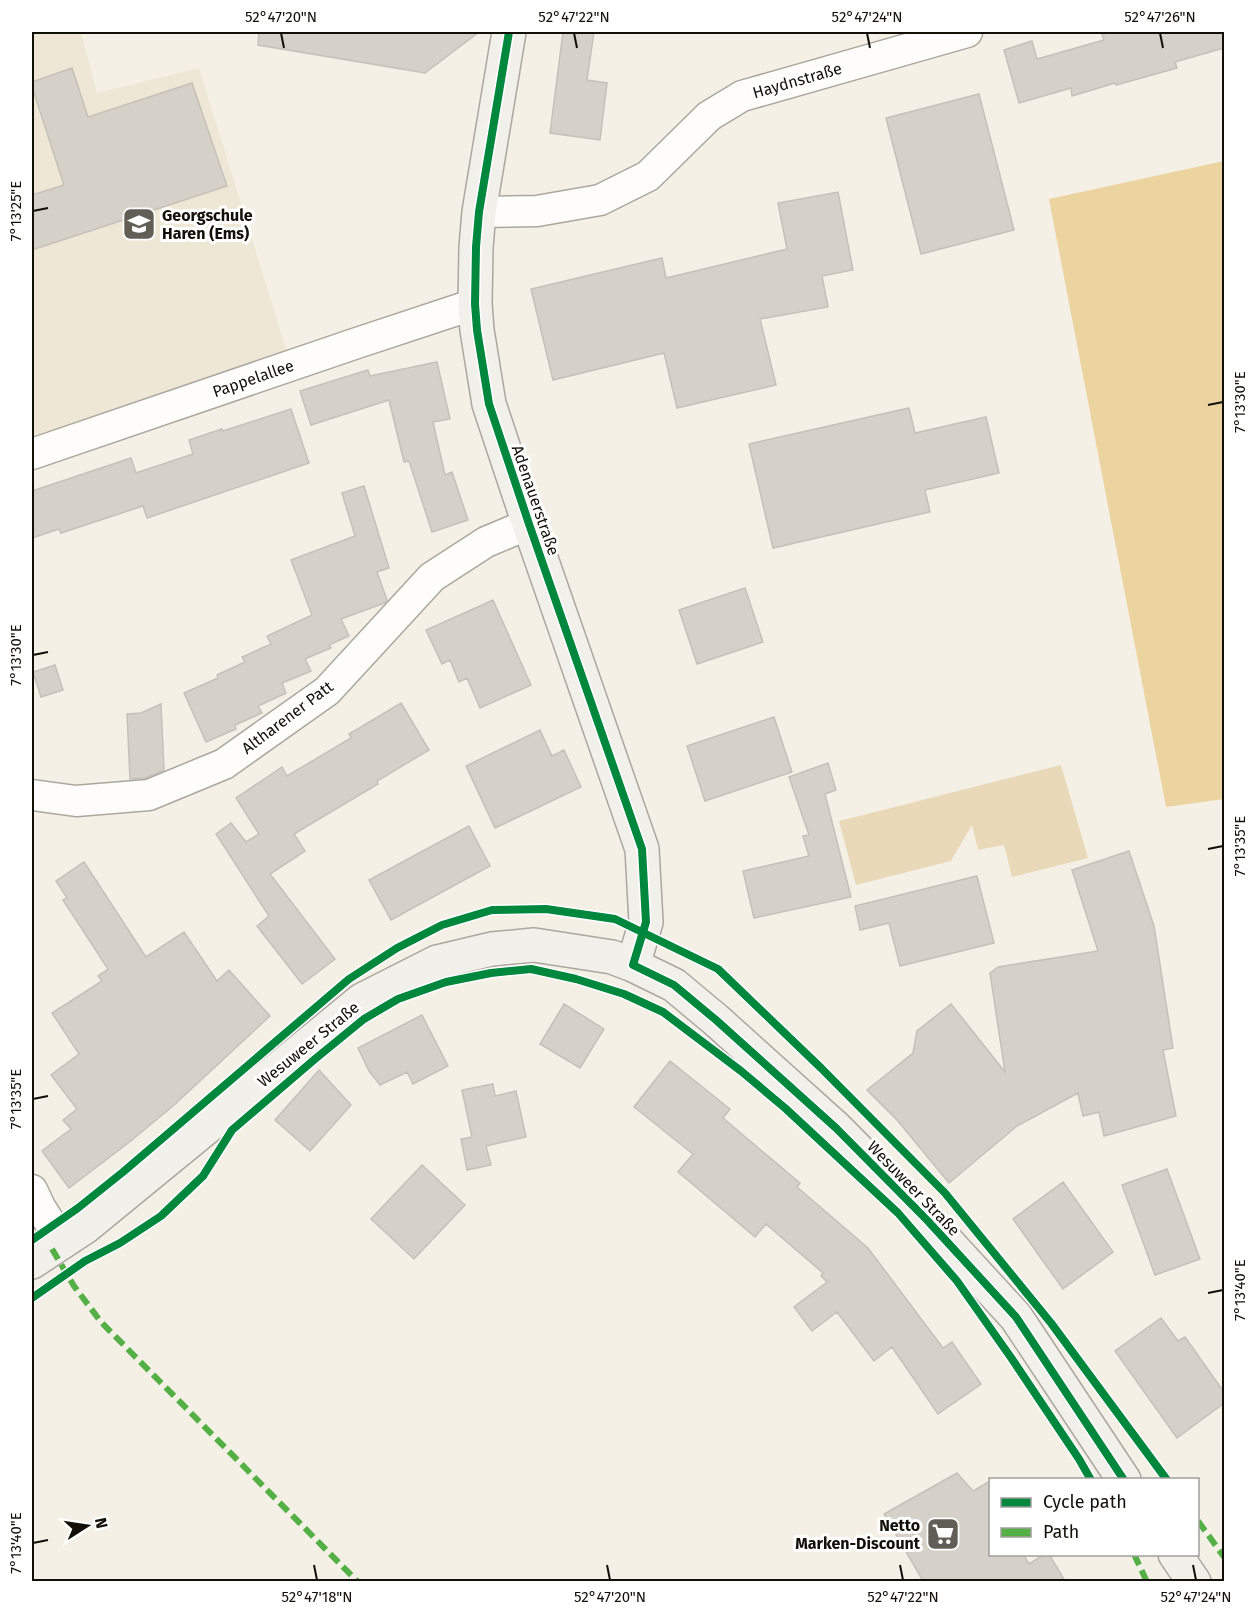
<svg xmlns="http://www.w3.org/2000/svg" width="1256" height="1613" font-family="'Fira Sans',sans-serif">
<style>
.built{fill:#efe7d5}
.green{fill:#e9d9b9}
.forest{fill:#ecd4a1}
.building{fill:#d5d1c9;stroke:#c5c1b9;stroke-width:1.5}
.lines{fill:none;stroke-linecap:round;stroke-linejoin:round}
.street-casing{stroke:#aba7a0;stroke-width:33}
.secondary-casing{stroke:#aba7a0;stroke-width:36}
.street{stroke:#fefdfb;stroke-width:30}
.secondary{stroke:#f2f0eb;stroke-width:33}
.quiet{stroke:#54b044;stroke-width:6;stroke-dasharray:12 6;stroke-linecap:butt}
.cycleway-casing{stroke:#fff;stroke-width:11}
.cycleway{stroke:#00873e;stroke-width:8}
.ticks{fill:none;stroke:#120f09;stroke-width:2}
.labels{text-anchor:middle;stroke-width:6;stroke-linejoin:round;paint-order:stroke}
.street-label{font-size:16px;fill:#120f09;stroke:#fff}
.poi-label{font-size:16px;font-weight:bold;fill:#120f09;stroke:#fff;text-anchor:start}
.neatline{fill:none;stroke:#120f09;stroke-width:2}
.ticks-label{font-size:15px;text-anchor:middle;fill:#120f09}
</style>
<rect width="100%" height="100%" fill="#f5f0e6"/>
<!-- built -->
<path class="built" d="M 32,32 L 81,32 L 97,93 L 199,68 L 288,355 L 32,438 Z"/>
<!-- green -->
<path class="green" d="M 1061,765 L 1088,858 L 1012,877 L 1004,845 L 978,850 L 972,825 L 951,861 L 856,885 L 839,821 Z"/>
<!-- forest -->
<path class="forest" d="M 1224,161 L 1224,799 L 1166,807 L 1049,199 Z"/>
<!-- building -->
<path class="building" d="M 259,32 L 479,32 L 425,73 L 258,45 Z
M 563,32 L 594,32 L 587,80 L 607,83 L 600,140 L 550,133 Z
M 1101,32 L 1224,32 L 1224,48 L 1175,62 L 1177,68 L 1116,85 L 1115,83 L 1072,96 L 1071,88 L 1019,103 L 1004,50 L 1032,41 L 1037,59 L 1104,40 Z
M 72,68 L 88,117 L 192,83 L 227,186 L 32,250 L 32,195 L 64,185 L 32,87 L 32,82 Z
M 979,94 L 1014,230 L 921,254 L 886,118 Z
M 838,192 L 853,270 L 822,276 L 828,307 L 760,319 L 776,385 L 677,408 L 664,353 L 553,380 L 531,289 L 662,258 L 666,278 L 787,249 L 778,203 Z
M 437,362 L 450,419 L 433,422 L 445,475 L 452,472 L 468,520 L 432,532 L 409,461 L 404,462 L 389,400 L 311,425 L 300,391 L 368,370 L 370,376 Z
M 909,408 L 915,433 L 986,417 L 999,473 L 925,490 L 930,512 L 773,548 L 749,444 Z
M 291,409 L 309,463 L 147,518 L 143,506 L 61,533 L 59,529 L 32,538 L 32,491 L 131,458 L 136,473 L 193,454 L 189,440 L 222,429 L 223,431 Z
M 364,486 L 389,568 L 377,572 L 387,600 L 385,603 L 341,619 L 349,636 L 329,645 L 331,648 L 305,659 L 311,671 L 282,683 L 286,693 L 258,706 L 262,713 L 235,725 L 236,729 L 206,742 L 184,693 L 218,678 L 217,675 L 245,662 L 242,657 L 271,644 L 267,636 L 312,615 L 291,560 L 355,536 L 342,493 Z
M 745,588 L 763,642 L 697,664 L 679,610 Z
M 493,600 L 531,685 L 480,708 L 467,678 L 459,682 L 450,660 L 442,664 L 426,630 Z
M 55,665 L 63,690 L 41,697 L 33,672 Z
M 401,703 L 429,750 L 377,781 L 378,784 L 294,834 L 305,851 L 270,874 L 335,959 L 302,984 L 257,926 L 269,916 L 216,834 L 231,823 L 246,842 L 259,834 L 236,798 L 282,767 L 287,776 L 351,738 L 349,734 Z
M 161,704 L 164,770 L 145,778 L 130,779 L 127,714 L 141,713 Z
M 774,717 L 792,772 L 705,801 L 687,746 Z
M 540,730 L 552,756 L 564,750 L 581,787 L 495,828 L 466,766 Z
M 828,763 L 836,790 L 825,794 L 851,897 L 754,918 L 743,871 L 809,856 L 803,836 L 809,835 L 789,777 Z
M 469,826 L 490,866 L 391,920 L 369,880 Z
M 1129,851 L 1154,926 L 1173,1048 L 1163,1050 L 1176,1116 L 1104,1136 L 1099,1112 L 1083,1116 L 1078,1093 L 1017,1126 L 949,1183 L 897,1120 L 867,1090 L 913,1053 L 917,1031 L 951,1004 L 1005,1072 L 990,973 L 998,967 L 1098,951 L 1072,870 Z
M 84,862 L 146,957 L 184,932 L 217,981 L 229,970 L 270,1016 L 173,1106 L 127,1144 L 69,1188 L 42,1151 L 71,1129 L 63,1120 L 77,1109 L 51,1075 L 79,1054 L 52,1013 L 102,981 L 98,976 L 108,969 L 63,900 L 67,898 L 56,881 Z
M 977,876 L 994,943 L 900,966 L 889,923 L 860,930 L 855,906 Z
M 564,1004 L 604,1029 L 580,1068 L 540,1044 Z
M 422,1015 L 448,1066 L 413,1084 L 407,1072 L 380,1085 L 369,1071 L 358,1048 Z
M 670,1061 L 730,1109 L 723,1118 L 800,1183 L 797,1187 L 868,1248 L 943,1348 L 952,1342 L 981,1384 L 938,1414 L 892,1347 L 874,1361 L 837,1312 L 812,1331 L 794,1307 L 827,1282 L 821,1276 L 823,1273 L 766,1224 L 755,1237 L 678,1172 L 693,1154 L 634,1107 Z
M 319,1070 L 351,1105 L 310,1151 L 275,1120 Z
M 493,1084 L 495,1096 L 516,1091 L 526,1137 L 486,1146 L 491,1165 L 467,1170 L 461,1139 L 472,1137 L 462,1090 Z
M 422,1165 L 465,1205 L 414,1259 L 371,1219 Z
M 1167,1169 L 1200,1259 L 1155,1275 L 1122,1185 Z
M 1063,1182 L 1113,1252 L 1063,1289 L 1013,1219 Z
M 1161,1318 L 1178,1341 L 1185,1337 L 1224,1392 L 1224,1403 L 1177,1438 L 1115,1351 Z
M 957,1473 L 973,1491 L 990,1481 L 990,1554 L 1023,1554 L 1029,1564 L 1045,1554 L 1049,1554 L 1065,1581 L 923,1581 L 884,1514 Z"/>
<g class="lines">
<defs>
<path id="street" d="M 479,212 L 537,211 L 600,200 L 648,176 L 709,116 L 742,96 L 967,32
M 32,454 L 357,343 L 475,304
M 32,795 L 76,801 L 149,795 L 224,764 L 327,691 L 432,577 L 486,542 L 529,524
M 32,1190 L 40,1207 L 62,1242"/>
<path id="secondary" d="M 509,32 L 479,212 L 476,247 L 475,304 L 477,330 L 489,404 L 529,524 L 642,849 L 646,922 L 633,965
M 32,1262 L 85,1227 L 362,1000 L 437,962 L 492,949 L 534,945 L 612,957 L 633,965 L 674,985 L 716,1020 L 836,1128 L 927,1220 L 1016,1317 L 1124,1480
M 1175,1554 L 1194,1582"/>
</defs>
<!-- street casing -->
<use href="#street" class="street-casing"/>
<!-- secondary casing -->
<use href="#secondary" class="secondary-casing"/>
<!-- street -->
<use href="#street" class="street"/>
<!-- secondary -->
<use href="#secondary" class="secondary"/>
<!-- quiet -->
<path class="quiet" d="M 52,1249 L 74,1286 L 101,1322 L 358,1582
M 1198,1521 L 1224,1557
M 1134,1554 L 1147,1582"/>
<defs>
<path id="cycleway" d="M 509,32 L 479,212 L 476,247 L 475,304 L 477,330 L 489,404 L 529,524 L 642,849 L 646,922 L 633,965 L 674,985 L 716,1020 L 836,1128 L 927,1220 L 1016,1317 L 1124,1480
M 32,1240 L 78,1208 L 123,1172 L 349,979 L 397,948 L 442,925 L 492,910 L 546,909 L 615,919 L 718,969 L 821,1068 L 945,1193 L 1051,1323 L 1167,1480
M 32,1298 L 85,1261 L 120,1243 L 161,1216 L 203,1176 L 232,1130 L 315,1059 L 364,1019 L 398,999 L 446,982 L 491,973 L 531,969 L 576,979 L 624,994 L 663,1012 L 741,1071 L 785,1108 L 898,1213 L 957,1281 L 1012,1359 L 1079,1459 L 1091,1480"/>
</defs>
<!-- cycleway casing -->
<use href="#cycleway" class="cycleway-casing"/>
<!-- cycleway -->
<use href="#cycleway" class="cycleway"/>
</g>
<!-- ticks -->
<path class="ticks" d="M 281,33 L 284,48M 574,33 L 577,48M 867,33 L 870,48M 1160,33 L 1163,48M 33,211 L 48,208M 1208,405 L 1223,402M 33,655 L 48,652M 1208,849 L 1223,846M 33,1099 L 48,1096M 1208,1293 L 1223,1290M 33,1543 L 48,1540M 314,1565 L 317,1580M 607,1565 L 610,1580M 900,1565 L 903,1580M 1193,1565 L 1196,1580"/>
<!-- icons -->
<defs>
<symbol id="school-square" viewBox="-11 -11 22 22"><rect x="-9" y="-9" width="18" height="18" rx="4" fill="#615e56" stroke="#fff"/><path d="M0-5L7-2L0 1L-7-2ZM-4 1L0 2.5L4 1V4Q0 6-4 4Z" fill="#fff"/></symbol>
<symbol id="supermarket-square" viewBox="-11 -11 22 22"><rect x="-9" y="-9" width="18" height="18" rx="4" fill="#615e56" stroke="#fff"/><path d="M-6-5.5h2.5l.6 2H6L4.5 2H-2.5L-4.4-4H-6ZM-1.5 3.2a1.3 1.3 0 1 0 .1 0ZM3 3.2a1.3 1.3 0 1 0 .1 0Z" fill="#fff"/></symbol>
</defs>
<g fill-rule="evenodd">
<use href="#school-square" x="120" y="205" width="38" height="38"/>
<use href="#supermarket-square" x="924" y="1515" width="38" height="38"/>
</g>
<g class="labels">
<!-- street labels -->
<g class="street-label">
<text transform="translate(797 80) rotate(-16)" y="6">Haydnstraße</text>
<text transform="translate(253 378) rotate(-19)" y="6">Pappelallee</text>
<text transform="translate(536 500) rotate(71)" y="6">Adenauerstraße</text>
<text transform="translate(287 717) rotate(-37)" y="6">Altharener Patt</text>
<text transform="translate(308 1044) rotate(-39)" y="6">Wesuweer Straße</text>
<text transform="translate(914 1188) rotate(46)" y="6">Wesuweer Straße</text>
</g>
<!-- poi labels -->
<g class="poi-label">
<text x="162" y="221">Georgschule<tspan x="162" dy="18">Haren (Ems)</tspan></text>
<text x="920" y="1531" text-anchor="end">Netto<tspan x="920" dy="18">Marken-Discount</tspan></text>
</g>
</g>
<!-- border -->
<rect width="1256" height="1613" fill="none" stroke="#ffffff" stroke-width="66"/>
<!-- legend -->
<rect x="989" y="1478" width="210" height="78" fill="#ffffff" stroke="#a09f9d" stroke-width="1.5"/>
<rect x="1001" y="1498" width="30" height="9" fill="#00873e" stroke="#a09f9d" stroke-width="1.5"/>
<text x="1043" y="1508" font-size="18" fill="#120f09">Cycle path</text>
<rect x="1001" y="1528" width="30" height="9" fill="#54b044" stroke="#a09f9d" stroke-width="1.5"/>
<text x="1043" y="1538" font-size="18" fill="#120f09">Path</text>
<!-- north arrow -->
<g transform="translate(87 1526) rotate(78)" stroke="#ffffff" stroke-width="4.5" paint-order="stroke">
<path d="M0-4.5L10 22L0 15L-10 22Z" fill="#120f09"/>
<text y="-9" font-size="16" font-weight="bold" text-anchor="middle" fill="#120f09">N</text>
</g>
<rect x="33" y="33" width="1190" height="1547" class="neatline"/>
<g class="ticks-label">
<text x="281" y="22">52°47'20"N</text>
<text x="574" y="22">52°47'22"N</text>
<text x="867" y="22">52°47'24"N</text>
<text x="1160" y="22">52°47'26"N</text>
<text transform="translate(16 211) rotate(-90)" y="5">7°13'25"E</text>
<text transform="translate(1240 402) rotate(-90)" y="5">7°13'30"E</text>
<text transform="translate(16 655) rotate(-90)" y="5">7°13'30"E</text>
<text transform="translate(1240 846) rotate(-90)" y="5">7°13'35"E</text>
<text transform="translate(16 1099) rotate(-90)" y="5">7°13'35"E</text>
<text transform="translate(1240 1290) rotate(-90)" y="5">7°13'40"E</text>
<text transform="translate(16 1543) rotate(-90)" y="5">7°13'40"E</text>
<text x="317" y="1602">52°47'18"N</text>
<text x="610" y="1602">52°47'20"N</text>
<text x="903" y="1602">52°47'22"N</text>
<text x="1196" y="1602">52°47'24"N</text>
</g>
</svg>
